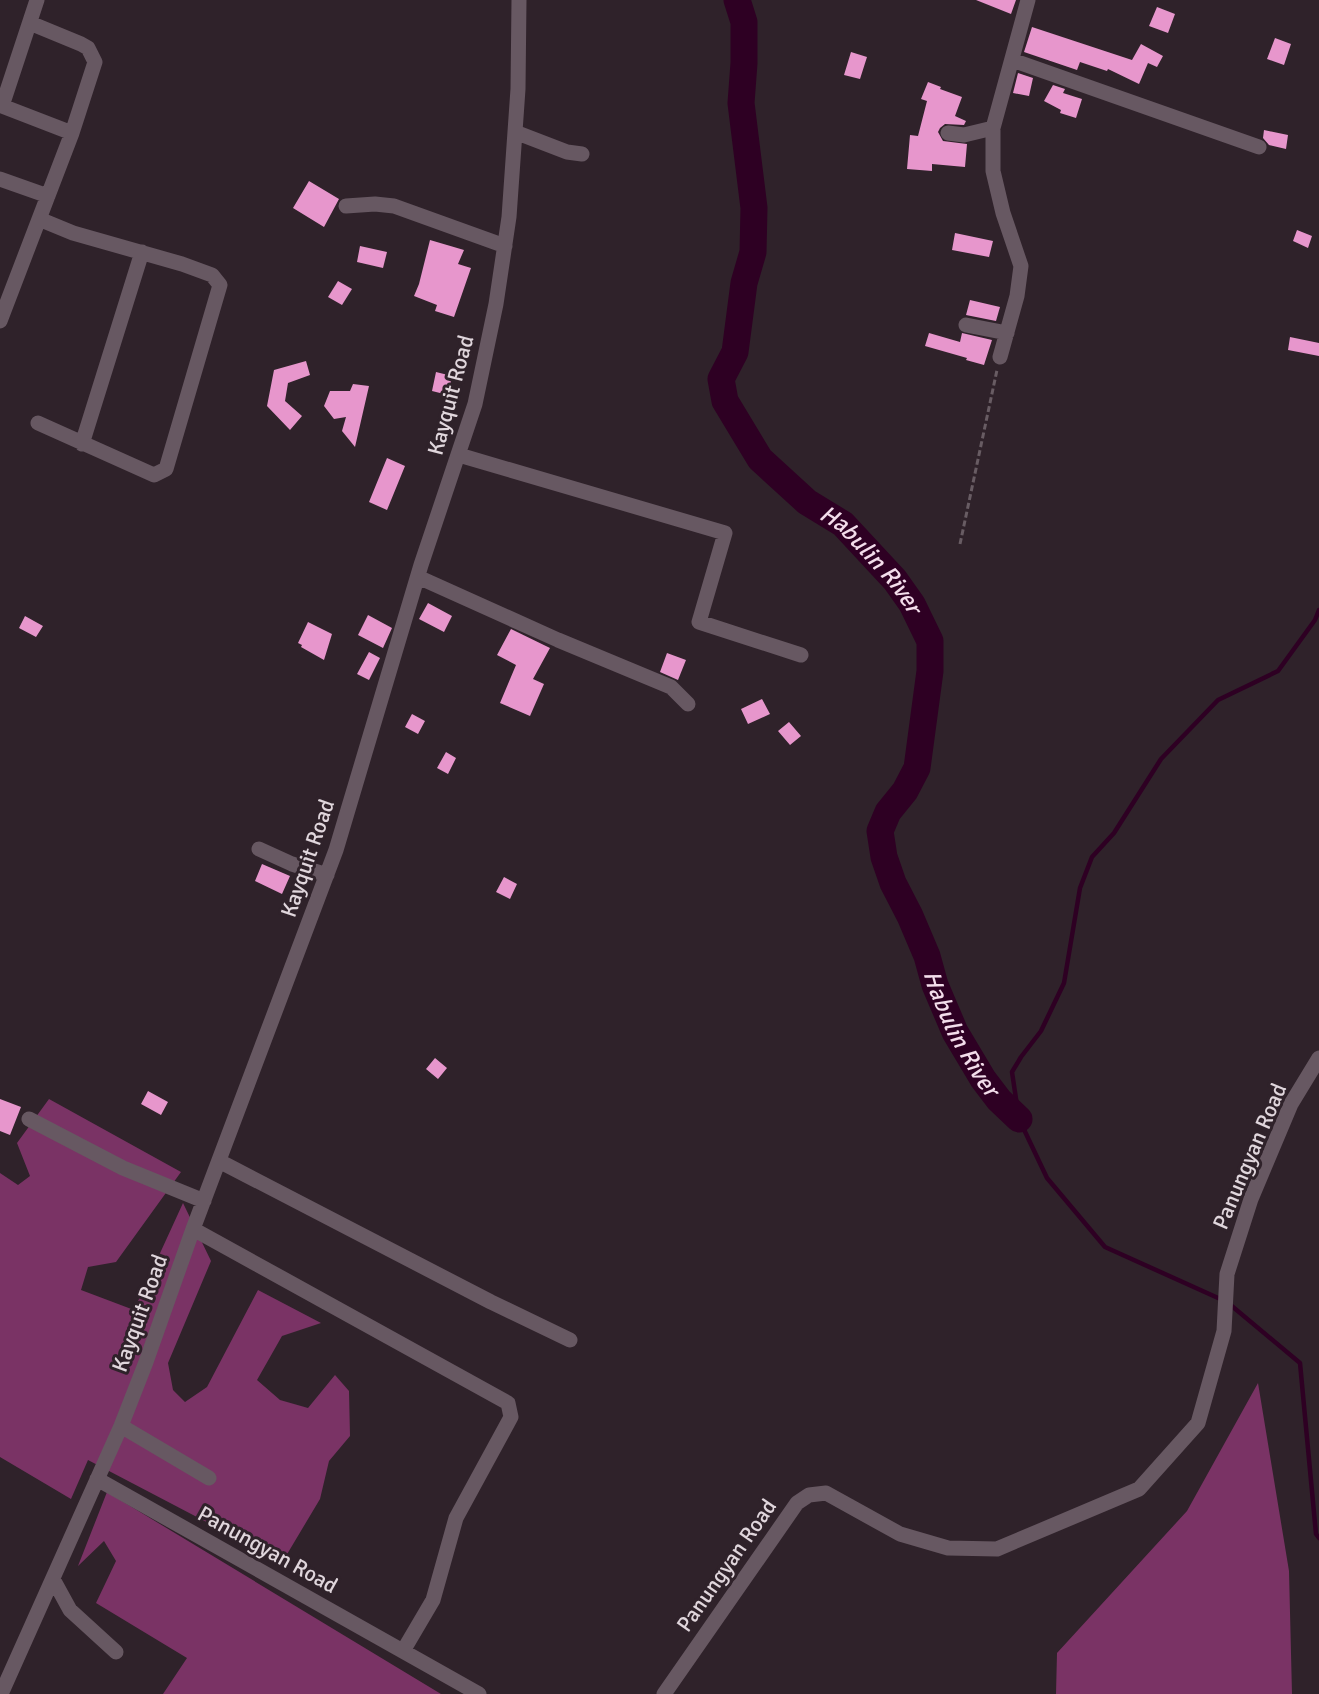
<svg xmlns="http://www.w3.org/2000/svg" width="1319" height="1694" font-family="Signika,sans-serif">
<style>
.forest{fill:#7a3365}
.lines{fill:none;stroke-linecap:round;stroke-linejoin:round}
.stream{stroke:#2e0023;stroke-width:4.5}
.river{stroke:#2e0023;stroke-width:27}
.building{fill:#e796cc}
.path{stroke:#685c63;stroke-width:3;stroke-dasharray:6 3;stroke-linecap:butt}
.minor{stroke:#675862;stroke-width:15}
.labels{text-anchor:middle;stroke-width:6;stroke-linejoin:round;paint-order:stroke}
.street-label{font-size:22px;fill:#e0d6dc;stroke:#2f222a}
.water-label{font-size:24px;font-style:italic;fill:#f3ddeb;stroke:#2f222a}
</style>
<rect width="100%" height="100%" fill="#2f222a"/>
<!-- forest -->
<path class="forest" d="M 49,1099 L 181,1172 L 116,1262 L 88,1267 L 81,1290 L 134,1310 L 183,1203 L 211,1261 L 168,1363 L 173,1390 L 185,1402 L 207,1387 L 258,1290 L 321,1323 L 282,1336 L 257,1380 L 280,1400 L 308,1408 L 335,1375 L 349,1391 L 350,1436 L 329,1461 L 320,1499 L 280,1566 L 216,1527 L 88,1460 L 71,1499 L 0,1457 L 0,1173 L 18,1185 L 30,1176 L 17,1143 Z
M 1258,1383 L 1289,1571 L 1292,1694 L 1056,1694 L 1057,1653 L 1187,1511 Z
M 107,1492 L 441,1694 L 163,1694 L 187,1658 L 96,1603 L 116,1561 L 104,1541 L 78,1566 Z"/>
<g class="lines">
<!-- stream -->
<path class="stream" d="M 1319,610 L 1315,620 L 1278,671 L 1218,700 L 1161,759 L 1114,833 L 1092,857 L 1080,888 L 1064,983 L 1041,1031 L 1021,1057 L 1012,1072 L 1019,1119 L 1047,1178 L 1105,1247 L 1227,1302 L 1300,1363 L 1316,1534 L 1319,1538"/>
<!-- river -->
<path class="river" id="s1" d="M 737,0 L 744,22 L 744,63 L 741,103 L 754,208 L 753,252 L 744,283 L 735,352 L 721,379 L 725,401 L 760,459 L 807,502 L 843,524 L 895,580 L 912,604 L 930,641 L 930,671 L 917,768 L 905,791 L 888,812 L 880,831 L 884,857 L 893,883 L 910,916 L 927,956 L 935,985 L 955,1032 L 983,1079 L 999,1100 L 1019,1119"/>
</g>
<!-- building -->
<path class="building" d="M 976,0 L 1016,0 L 1011,14 Z
M 1157,7 L 1175,14 L 1168,33 L 1149,26 Z
M 1032,27 L 1132,60 L 1141,44 L 1163,56 L 1157,67 L 1148,63 L 1139,84 L 1108,69 L 1107,71 L 1080,62 L 1077,70 L 1024,52 Z
M 1275,38 L 1291,44 L 1284,65 L 1267,59 Z
M 851,52 L 867,57 L 860,79 L 844,75 Z
M 1018,73 L 1033,78 L 1029,96 L 1013,93 Z
M 928,82 L 941,87 L 940,89 L 962,97 L 955,116 L 966,121 L 964,125 L 945,124 L 940,128 L 938,132 L 943,141 L 967,144 L 965,167 L 932,164 L 932,171 L 907,169 L 910,135 L 918,136 L 927,101 L 921,99 Z
M 1053,85 L 1065,89 L 1063,93 L 1082,99 L 1076,118 L 1060,113 L 1061,110 L 1044,101 Z
M 1264,130 L 1288,135 L 1286,149 L 1269,145 L 1263,138 Z
M 309,181 L 339,199 L 324,227 L 293,208 Z
M 1297,230 L 1312,236 L 1308,248 L 1293,241 Z
M 955,233 L 993,241 L 989,257 L 952,250 Z
M 430,240 L 464,250 L 458,264 L 471,268 L 454,317 L 435,311 L 437,305 L 414,296 L 419,284 Z
M 360,246 L 387,252 L 383,268 L 357,262 Z
M 338,281 L 352,289 L 342,305 L 328,297 Z
M 970,300 L 1000,307 L 996,321 L 966,315 Z
M 929,333 L 960,342 L 962,333 L 992,340 L 984,365 L 966,360 L 967,358 L 925,346 Z
M 1290,337 L 1319,343 L 1319,356 L 1288,350 Z
M 306,361 L 310,375 L 288,383 L 285,401 L 302,416 L 290,430 L 267,406 L 274,370 Z
M 436,372 L 452,376 L 448,395 L 432,391 Z
M 353,384 L 369,386 L 355,447 L 342,431 L 346,417 L 334,419 L 324,406 L 330,391 L 350,391 Z
M 387,458 L 405,466 L 387,510 L 369,502 Z
M 428,603 L 452,616 L 444,632 L 419,619 Z
M 368,615 L 392,628 L 383,648 L 358,635 Z
M 25,616 L 43,626 L 36,637 L 19,628 Z
M 308,622 L 332,634 L 324,660 L 301,647 L 302,645 L 298,643 Z
M 511,629 L 550,648 L 533,679 L 544,684 L 530,716 L 500,703 L 516,665 L 497,655 Z
M 369,652 L 380,658 L 369,680 L 357,674 Z
M 667,653 L 686,660 L 678,680 L 660,672 Z
M 762,699 L 770,714 L 748,724 L 741,709 Z
M 412,714 L 425,721 L 418,734 L 405,727 Z
M 789,722 L 801,736 L 790,745 L 778,731 Z
M 446,752 L 456,758 L 448,774 L 437,768 Z
M 262,864 L 290,876 L 282,894 L 255,881 Z
M 504,877 L 517,884 L 510,899 L 496,892 Z
M 435,1058 L 447,1068 L 438,1079 L 426,1069 Z
M 148,1091 L 168,1102 L 161,1115 L 141,1104 Z
M 0,1099 L 21,1107 L 10,1135 L 0,1131 Z"/>
<g class="lines">
<!-- path -->
<path class="path" d="M 960,544 L 997,370"/>
<!-- minor -->
<path class="minor" d="M 37,0 L 2,106 L 72,133
M 1012,60 L 1259,147
M 515,132 L 567,152 L 582,154
M 948,133 L 964,135 L 993,128
M 0,179 L 48,196
M 346,206 L 375,204 L 394,206 L 505,246
M 0,321 L 72,133 L 95,62 L 88,48 L 81,44 L 30,23
M 966,325 L 1007,333
M 1000,357 L 1017,296 L 1021,266 L 1003,213 L 993,171 L 993,128 L 1028,0
M 38,423 L 154,475 L 166,469 L 220,285 L 212,275 L 182,264 L 73,233 L 39,219
M 82,444 L 142,252
M 459,455 L 725,533 L 699,622 L 801,655
M 418,577 L 558,640 L 671,687 L 688,704
M 259,849 L 292,864 L 327,875
M 29,1119 L 123,1168 L 204,1201
M 219,1161 L 491,1302 L 570,1340
M 193,1229 L 508,1403 L 511,1417 L 456,1518 L 433,1600 L 403,1651
M 121,1426 L 209,1478
M 97,1479 L 479,1694
M 53,1579 L 70,1610 L 116,1652
M 1,1694 L 121,1426 L 146,1362 L 193,1229 L 336,850 L 421,565 L 475,404 L 496,304 L 509,217 L 518,89 L 519,0
M 664,1694 L 797,1503 L 809,1495 L 826,1493 L 900,1534 L 948,1548 L 997,1549 L 1139,1489 L 1198,1423 L 1224,1331 L 1227,1274 L 1251,1199 L 1291,1104 L 1319,1058"/>
</g>
<g class="labels">
<!-- street labels -->
<g class="street-label">
<text transform="translate(450 395) rotate(-75)" y="8">Kayquit Road</text>
<text transform="translate(307 858) rotate(-71)" y="8">Kayquit Road</text>
<text transform="translate(1249 1156) rotate(-67)" y="8">Panungyan Road</text>
<text transform="translate(139 1313) rotate(-70)" y="8">Kayquit Road</text>
<text transform="translate(268 1549) rotate(29)" y="8">Panungyan Road</text>
<text transform="translate(726 1565) rotate(-55)" y="8">Panungyan Road</text>
</g>
<!-- water labels -->
<g class="water-label">
<text dy="8" stroke="none"><textPath href="#s1" startOffset="627">Habulin River</textPath></text>
<text dy="8" stroke="none"><textPath href="#s1" startOffset="1150">Habulin River</textPath></text>
</g>
</g>
</svg>
